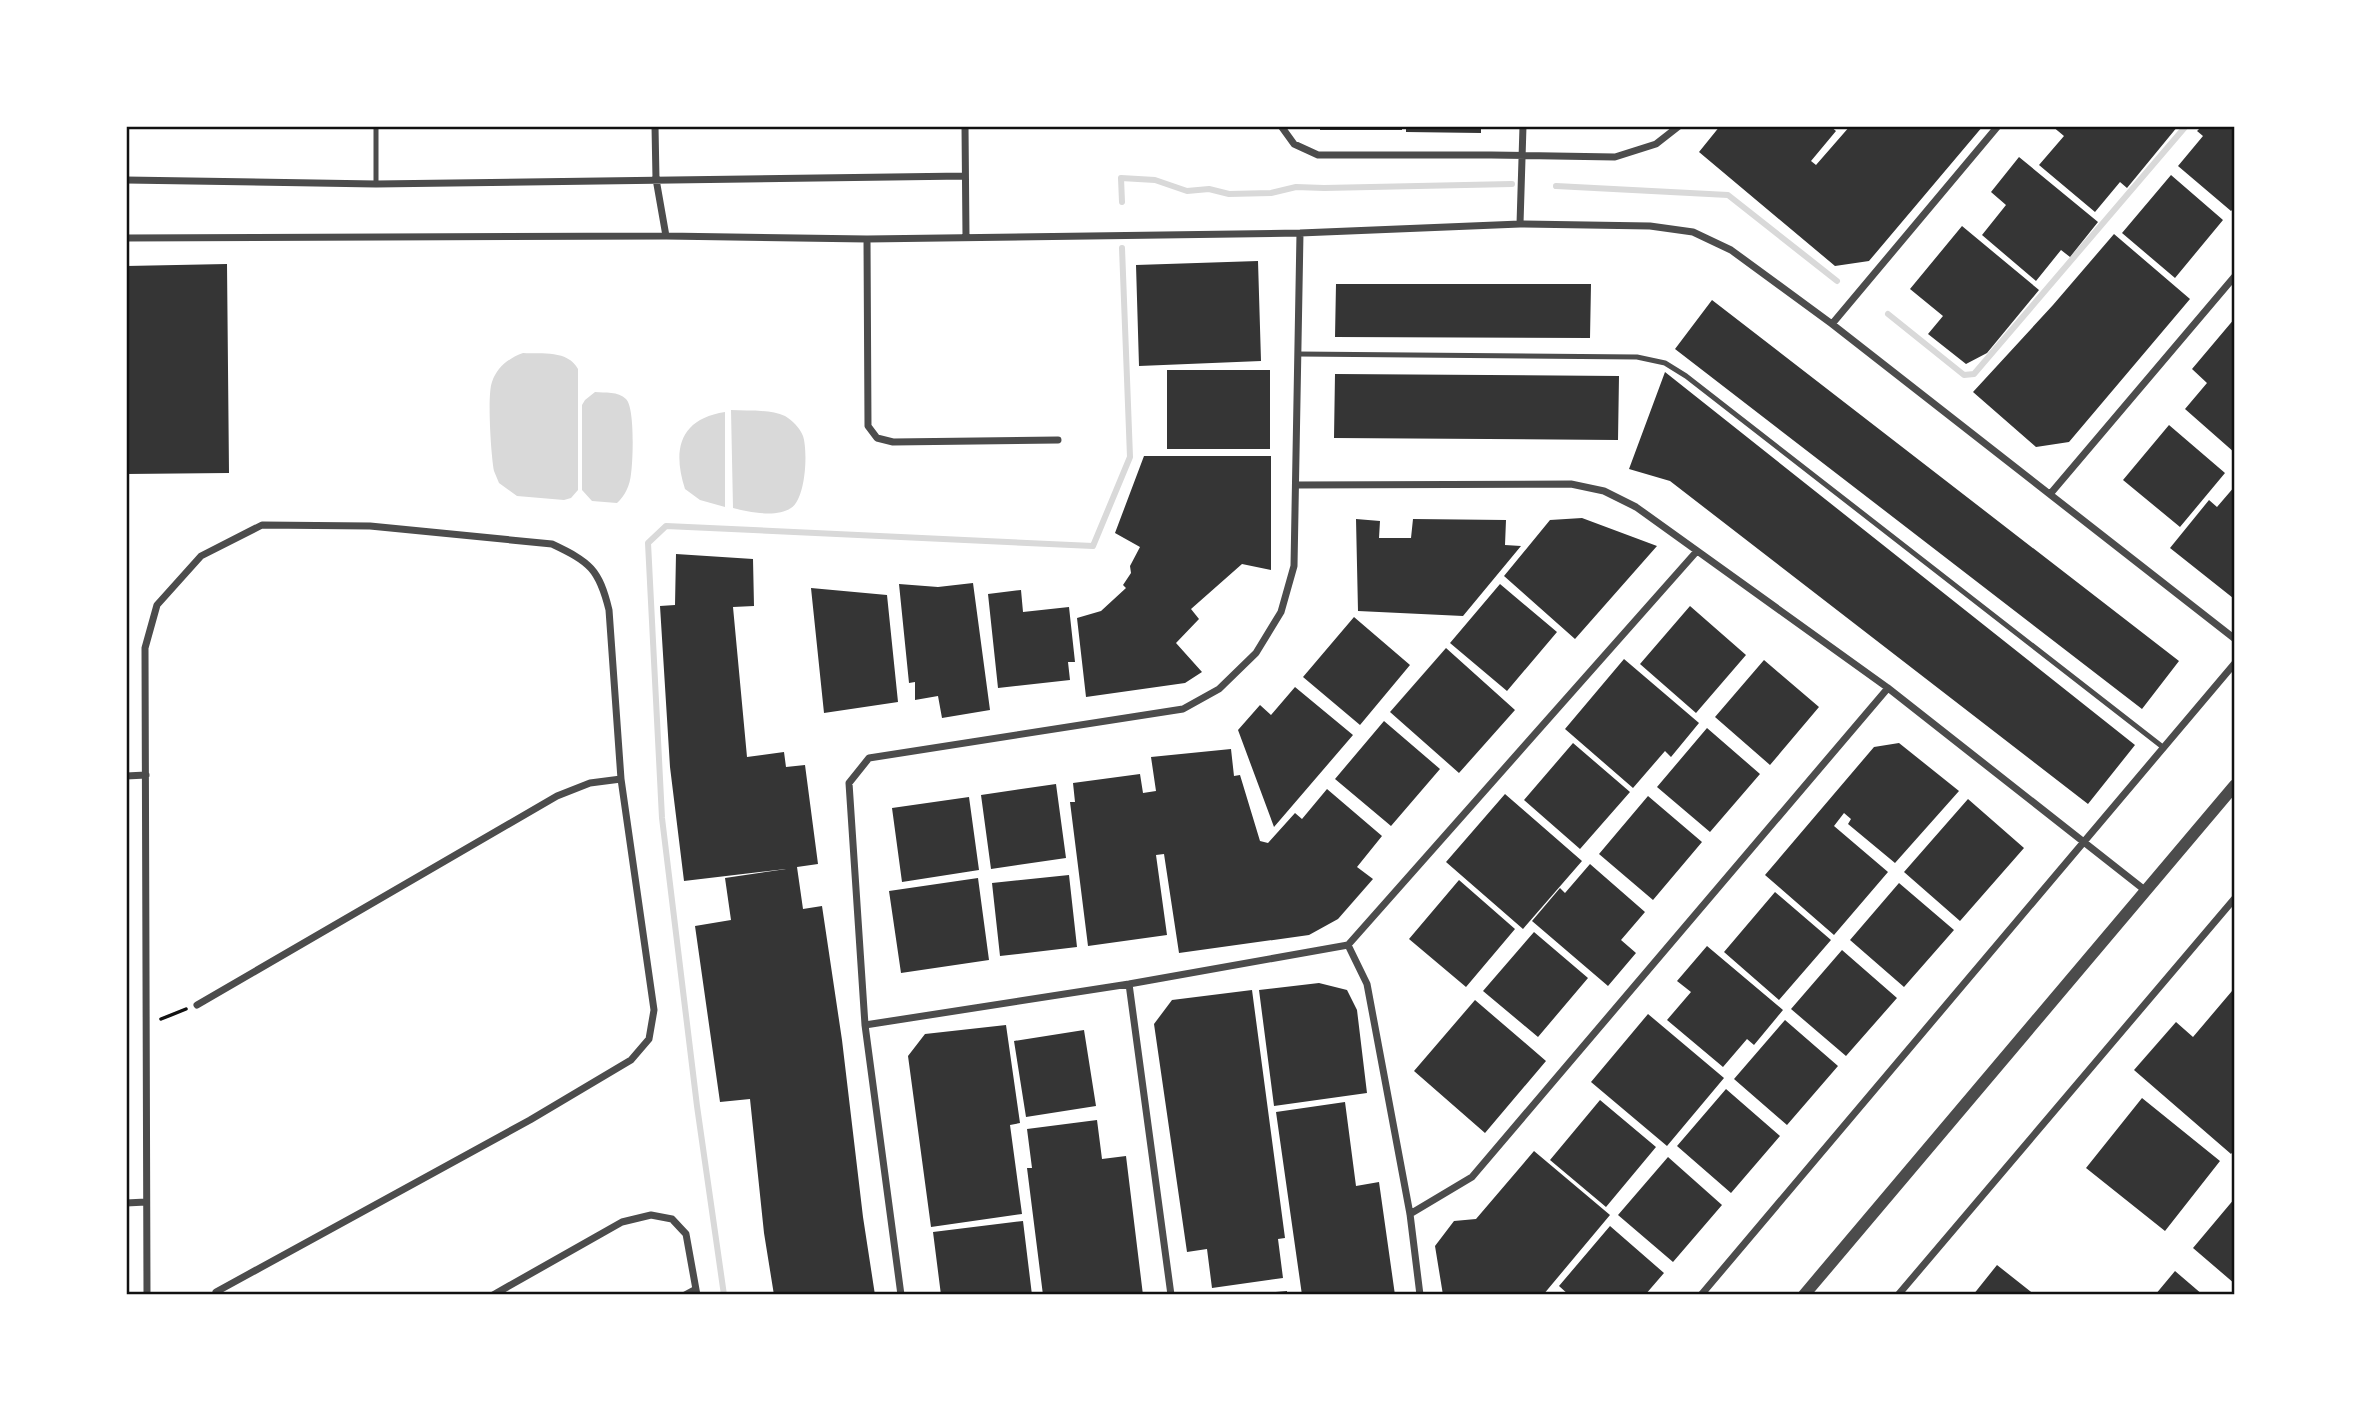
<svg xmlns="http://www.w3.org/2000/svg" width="2361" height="1421" font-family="'PT Sans Narrow',sans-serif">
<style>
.water{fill:#d9d9d9}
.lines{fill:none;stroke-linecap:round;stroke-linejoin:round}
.stream{stroke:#d9d9d9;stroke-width:6}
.building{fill:#353535}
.path{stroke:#111;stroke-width:3.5}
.service{stroke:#4c4c4c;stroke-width:5}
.minor{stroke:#4c4c4c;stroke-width:7}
.tertiary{stroke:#4c4c4c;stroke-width:12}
.neatline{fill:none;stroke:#111;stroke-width:2.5}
</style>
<rect width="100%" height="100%" fill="#fff"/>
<!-- water -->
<path class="water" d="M 523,353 C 542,354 568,350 578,369 L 578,490 L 571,498 L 564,500 L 517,496 L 499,483 L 494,471 C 491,455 487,395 492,382 C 497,367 509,358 523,353 Z
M 595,392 C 605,393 618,391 626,399 C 635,408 633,460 631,474 C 630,485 625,496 617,503 L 592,501 L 582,490 L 582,405 L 585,400 Z
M 731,410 C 747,411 770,409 785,416 C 792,420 800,428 803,436 C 808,451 806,499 791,508 C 776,518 749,512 733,508 Z
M 725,412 L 725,507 L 700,500 L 685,489 C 672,449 680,419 725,412 Z"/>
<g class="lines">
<!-- stream -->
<path class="stream" d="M 1556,186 L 1728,195 L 1837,281
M 1122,202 L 1121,178 L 1155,180 L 1187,191 L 1209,189 L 1229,194 L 1271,193 L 1296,187 L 1324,188 L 1512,184
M 1888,314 L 1964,375 L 1974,374 L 2186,126
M 724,1295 L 697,1106 L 662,818 L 648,543 L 666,526 L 1093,546 L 1130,457 L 1122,248"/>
</g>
<!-- building -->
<path class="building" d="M 1320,126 L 1402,126 L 1402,130 L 1320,130 Z
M 1406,126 L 1481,126 L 1481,133 L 1406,132 Z
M 1720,126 L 1830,126 L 1836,131 L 1811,161 L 1816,165 L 1850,126 L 1983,126 L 1869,261 L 1835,266 L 1699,152 Z
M 2052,126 L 2178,126 L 2127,188 L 2120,182 L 2095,212 L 2039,165 L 2064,136 Z
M 2202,126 L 2235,126 L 2235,207 L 2231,211 L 2178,166 L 2203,136 L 2197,131 Z
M 2019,157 L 2098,222 L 2070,257 L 2061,250 L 2036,281 L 1982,235 L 2006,205 L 1991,192 Z
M 2171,175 L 2223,220 L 2175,278 L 2122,233 Z
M 1962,226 L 2039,290 L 1987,353 L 1966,364 L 1928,334 L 1943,316 L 1910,289 Z
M 2114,234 L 2190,299 L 2069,442 L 2036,447 L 1973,392 L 2053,305 Z
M 1258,261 L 1261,361 L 1139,366 L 1136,265 Z
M 227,264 L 229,473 L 126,474 L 126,266 Z
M 1336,284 L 1591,284 L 1590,338 L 1335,337 Z
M 1712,300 L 2179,661 L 2142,709 L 1675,349 Z
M 2235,318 L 2235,453 L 2185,409 L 2207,383 L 2192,369 Z
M 1167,370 L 1270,370 L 1270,449 L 1167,449 Z
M 1665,372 L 2135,745 L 2088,804 L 1670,481 L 1629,469 Z
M 1335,374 L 1619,376 L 1618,440 L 1334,438 Z
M 2169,425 L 2225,473 L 2180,527 L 2123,480 Z
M 1144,456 L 1271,456 L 1271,570 L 1242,564 L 1191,609 L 1199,619 L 1176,643 L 1202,672 L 1185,683 L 1086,697 L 1077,618 L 1101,611 L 1126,588 L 1123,585 L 1131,573 L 1130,566 L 1140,547 L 1115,533 Z
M 2235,486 L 2235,597 L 2233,598 L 2170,548 L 2209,500 L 2217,507 Z
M 1582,518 L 1657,546 L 1575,639 L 1504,576 L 1550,520 Z
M 1356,519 L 1380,521 L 1379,538 L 1411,538 L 1413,519 L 1506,520 L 1505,545 L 1521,546 L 1463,616 L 1358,611 Z
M 676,554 L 753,559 L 754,606 L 733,607 L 747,757 L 784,752 L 786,767 L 805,765 L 818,864 L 797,867 L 803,909 L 822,906 L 842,1040 L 863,1217 L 875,1295 L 774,1295 L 764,1233 L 750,1099 L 720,1102 L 695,926 L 731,920 L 725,878 L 786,869 L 684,881 L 670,767 L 660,606 L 675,605 Z
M 973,583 L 990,710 L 942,718 L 938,696 L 915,700 L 915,682 L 909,683 L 899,584 L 938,587 Z
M 1500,584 L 1557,632 L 1507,691 L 1450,643 Z
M 811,588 L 887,595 L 898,702 L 824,713 Z
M 1021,590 L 1023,612 L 1069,607 L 1075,662 L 1068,662 L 1070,680 L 998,688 L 988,594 Z
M 1690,606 L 1746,655 L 1696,713 L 1640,664 Z
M 1354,617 L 1410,665 L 1360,725 L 1303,677 Z
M 1446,648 L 1515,710 L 1459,773 L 1390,712 Z
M 1624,659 L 1699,723 L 1671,757 L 1665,751 L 1633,788 L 1565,729 Z
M 1764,660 L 1819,707 L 1770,765 L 1715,717 Z
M 1295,687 L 1353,735 L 1274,827 L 1238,730 L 1260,705 L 1271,715 Z
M 1384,721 L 1440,769 L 1391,826 L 1335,779 Z
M 1707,728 L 1760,774 L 1710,832 L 1657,787 Z
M 1573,743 L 1630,792 L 1580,849 L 1524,800 Z
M 1899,743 L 1959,791 L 1895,863 L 1848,824 L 1851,819 L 1844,813 L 1834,826 L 1888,872 L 1834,935 L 1765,875 L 1874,747 Z
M 1231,749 L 1234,776 L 1240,775 L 1260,841 L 1268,843 L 1295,813 L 1302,819 L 1327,789 L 1382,836 L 1357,867 L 1373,879 L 1338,919 L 1309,935 L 1179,953 L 1164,854 L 1156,855 L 1167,935 L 1088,946 L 1070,802 L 1075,802 L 1073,783 L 1140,774 L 1143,793 L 1156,791 L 1151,757 Z
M 1056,784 L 1066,858 L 991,869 L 981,795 Z
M 1505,794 L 1582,861 L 1523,929 L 1446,862 Z
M 1648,796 L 1702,842 L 1653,900 L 1599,854 Z
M 969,797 L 979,870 L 902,882 L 892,808 Z
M 1968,799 L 2024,848 L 1960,921 L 1904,872 Z
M 1590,864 L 1645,912 L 1621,940 L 1636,953 L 1608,986 L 1532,921 L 1560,888 L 1565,893 Z
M 1069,875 L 1077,947 L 1000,956 L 992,883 Z
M 978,878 L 989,960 L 901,973 L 889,891 Z
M 1459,880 L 1515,929 L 1466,987 L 1409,939 Z
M 1899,883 L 1954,930 L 1904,987 L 1850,940 Z
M 1775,892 L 1831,940 L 1779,1000 L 1724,952 Z
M 1534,932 L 1588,978 L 1538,1037 L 1483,991 Z
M 1707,946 L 1783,1010 L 1754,1045 L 1747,1039 L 1723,1067 L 1667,1020 L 1691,992 L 1677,981 Z
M 1842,950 L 1897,998 L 1846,1056 L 1791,1009 Z
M 1319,983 L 1347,990 L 1357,1010 L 1367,1093 L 1274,1106 L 1259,990 Z
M 1252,990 L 1285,1238 L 1278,1239 L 1283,1278 L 1212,1288 L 1207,1249 L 1187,1252 L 1154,1024 L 1172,1000 Z
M 2232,991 L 2235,993 L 2235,1149 L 2231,1154 L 2134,1070 L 2176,1022 L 2193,1037 Z
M 1475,1000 L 1546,1061 L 1485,1133 L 1414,1071 Z
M 1648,1014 L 1724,1078 L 1667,1146 L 1591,1082 Z
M 1785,1020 L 1838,1066 L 1787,1125 L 1734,1079 Z
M 1006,1025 L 1020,1123 L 1010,1125 L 1022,1214 L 931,1227 L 908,1056 L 925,1034 Z
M 1084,1030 L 1096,1106 L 1026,1117 L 1014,1041 Z
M 1726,1089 L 1780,1136 L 1731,1193 L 1677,1146 Z
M 2142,1098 L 2220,1161 L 2165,1231 L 2086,1168 Z
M 1600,1100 L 1656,1147 L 1606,1207 L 1550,1160 Z
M 1345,1102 L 1356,1186 L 1379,1182 L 1395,1295 L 1302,1295 L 1276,1112 Z
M 1097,1120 L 1102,1159 L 1126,1156 L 1143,1295 L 1043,1295 L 1027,1168 L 1032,1168 L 1027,1129 Z
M 1534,1151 L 1610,1215 L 1543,1295 L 1443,1295 L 1435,1246 L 1454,1221 L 1476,1219 Z
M 1668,1157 L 1722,1205 L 1673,1262 L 1618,1215 Z
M 2235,1198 L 2235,1284 L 2193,1248 Z
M 1023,1221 L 1032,1295 L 941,1295 L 933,1232 Z
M 1610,1226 L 1664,1273 L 1645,1295 L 1569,1295 L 1559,1286 Z
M 1997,1265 L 2035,1295 L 1973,1295 Z
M 2175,1271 L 2203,1295 L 2155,1295 Z
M 1287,1291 L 1287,1295 L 1266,1295 L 1266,1293 Z"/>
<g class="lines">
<!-- path -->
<path class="path" d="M 161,1019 L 186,1009"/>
<!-- service -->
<path class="service" d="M 376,126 L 376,184
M 1298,354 L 1637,357 L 1665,363 L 1686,376 L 2164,748
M 683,1295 L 696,1288"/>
<!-- minor -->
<path class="minor" d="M 655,126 L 656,179 L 666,236
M 965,126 L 966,237
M 1281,126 L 1294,144 L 1318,155 L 1491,155 L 1615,157 L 1656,144 L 1679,126
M 126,180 L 376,184 L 965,176
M 1520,224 L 1523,126
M 126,238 L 666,236 L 867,239 L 1300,233 L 1520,224 L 1650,226 L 1693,232 L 1731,250 L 1832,324 L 2235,639
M 867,239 L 868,426 L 877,438 L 893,442 L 1058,440
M 1832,324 L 1998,126
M 1296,485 L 1571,484 L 1604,491 L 1636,507 L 1888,688 L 2146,891
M 2051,493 L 2235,276
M 126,776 L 146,775
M 1348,945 L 1697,551
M 1129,984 L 1171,1295
M 197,1005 L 557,796 L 590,783 L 621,779
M 865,1025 L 1129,984 L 1348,945 L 1367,984 L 1410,1214 L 1420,1295
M 126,1203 L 146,1202
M 1410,1214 L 1472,1177 L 1888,688
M 147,1295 L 145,648 L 157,605 L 201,556 L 262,525 L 370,526 L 552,544 C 590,562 599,569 609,610 L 621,779 L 654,1010 L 649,1039 L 631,1060 L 530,1120 L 216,1292
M 493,1295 L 622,1222 L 651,1215 L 672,1219 L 686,1234 L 697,1295
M 901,1295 L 865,1025 L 849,783 L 869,758 L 1183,709 L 1219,689 L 1256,653 L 1281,612 L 1294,566 L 1300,233
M 1701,1295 L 2235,663
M 1898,1295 L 2235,898"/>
<!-- tertiary -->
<path class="tertiary" d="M 1804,1295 L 2235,785"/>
</g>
<!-- border -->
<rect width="2361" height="1421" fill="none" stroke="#ffffff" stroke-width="256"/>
<rect x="128" y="128" width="2105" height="1165" class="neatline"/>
</svg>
